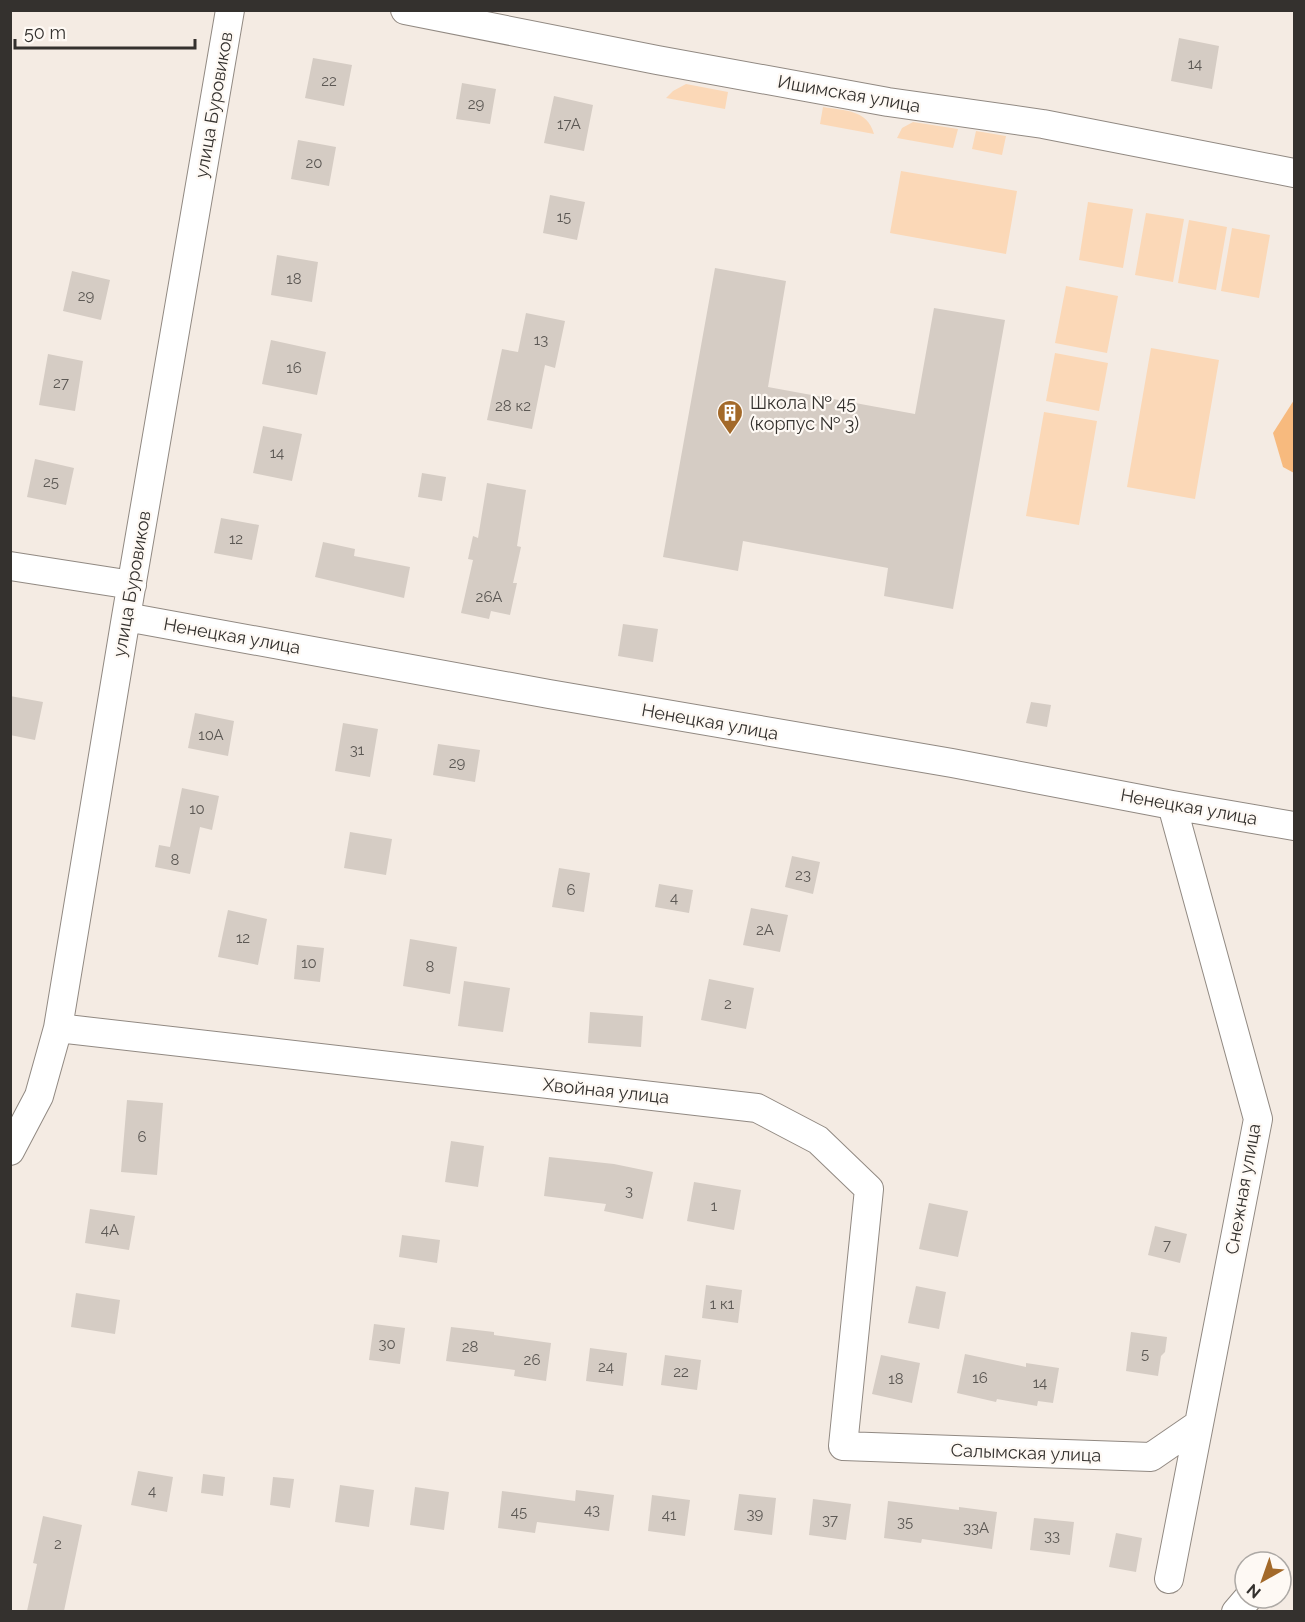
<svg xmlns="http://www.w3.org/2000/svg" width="1305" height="1622" font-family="Raleway,sans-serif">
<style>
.green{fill:#fbd8b7}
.water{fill:#f7ba7e}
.building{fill:#d5ccc4}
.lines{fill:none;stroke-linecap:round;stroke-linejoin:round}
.minor-casing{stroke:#918982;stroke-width:30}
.minor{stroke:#fff;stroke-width:28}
.labels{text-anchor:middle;stroke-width:4.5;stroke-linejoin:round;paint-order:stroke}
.number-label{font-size:15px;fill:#5c5854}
.street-label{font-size:18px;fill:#34312e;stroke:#fef9f4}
.poi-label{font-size:18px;fill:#34312e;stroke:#fef9f4;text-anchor:start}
</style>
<rect width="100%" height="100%" fill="#f4ebe3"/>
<!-- green -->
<path class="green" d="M 686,84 L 728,92 L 725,109 L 666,98 L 673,91 Z
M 823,107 C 845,111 867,109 874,134 L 820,124 Z
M 913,122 L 958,129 L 953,148 L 897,138 L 902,128 Z
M 976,131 L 1006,136 L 1002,155 L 972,149 Z
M 901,171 L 1017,191 L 1006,254 L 890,233 Z
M 1088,202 L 1133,209 L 1123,268 L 1079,260 Z
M 1146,213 L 1184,219 L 1173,282 L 1135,275 Z
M 1189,220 L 1227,227 L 1216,290 L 1178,283 Z
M 1232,228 L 1270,235 L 1259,298 L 1221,291 Z
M 1066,286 L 1118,296 L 1107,353 L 1055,343 Z
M 1151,348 L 1219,360 L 1195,499 L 1127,487 Z
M 1055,353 L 1108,363 L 1099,411 L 1046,401 Z
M 1044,412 L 1097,421 L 1079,525 L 1026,516 Z"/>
<!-- water -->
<path class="water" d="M 1294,400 L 1294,473 L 1283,467 L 1273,433 Z"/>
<!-- building -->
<path class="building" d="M 1179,38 L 1219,46 L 1212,89 L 1171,81 Z
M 313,58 L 352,65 L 344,106 L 305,98 Z
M 462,83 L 496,89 L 490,124 L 456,119 Z
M 554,96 L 593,105 L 584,151 L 544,143 Z
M 298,140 L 336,147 L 329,186 L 291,179 Z
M 550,195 L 585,202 L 577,240 L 543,233 Z
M 277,255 L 318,262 L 312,302 L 271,295 Z
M 715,268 L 786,281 L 768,387 L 915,414 L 934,308 L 1005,320 L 953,609 L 884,596 L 888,568 L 743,541 L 738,571 L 663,557 Z
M 72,271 L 110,280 L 101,320 L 63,311 Z
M 526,313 L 565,321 L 555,368 L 545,365 L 532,429 L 487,420 L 502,349 L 518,352 Z
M 271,340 L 326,352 L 317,395 L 262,384 Z
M 48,354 L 83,361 L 75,411 L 39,405 Z
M 263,426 L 302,434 L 292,481 L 253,473 Z
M 35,459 L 74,468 L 66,505 L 27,497 Z
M 422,473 L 446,477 L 442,501 L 418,497 Z
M 487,483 L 526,490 L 517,546 L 521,547 L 513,583 L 517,583 L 510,615 L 491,611 L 489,619 L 461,613 L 473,560 L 468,559 L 473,536 L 478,538 Z
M 221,518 L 259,525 L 252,560 L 214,553 Z
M 323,542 L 355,549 L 354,556 L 410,567 L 404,598 L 315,577 Z
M 623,624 L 658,629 L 653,662 L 618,656 Z
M 10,696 L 43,702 L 35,740 L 10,735 Z
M 1031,702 L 1051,705 L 1047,727 L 1026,723 Z
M 195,713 L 234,721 L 228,756 L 188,748 Z
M 343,723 L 378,729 L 370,777 L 335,771 Z
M 438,744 L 480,750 L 475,782 L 433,775 Z
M 182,788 L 219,796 L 212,830 L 200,827 L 190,874 L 155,867 L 159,845 L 170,847 Z
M 350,832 L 392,839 L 386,875 L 344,868 Z
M 792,856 L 820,862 L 813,894 L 785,887 Z
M 559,868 L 590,873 L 584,912 L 552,907 Z
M 659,884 L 693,890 L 689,913 L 655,907 Z
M 751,908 L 788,915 L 780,952 L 743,945 Z
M 228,910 L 267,919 L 258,965 L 218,957 Z
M 410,939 L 457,947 L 450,994 L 403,986 Z
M 297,945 L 324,948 L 320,982 L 294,979 Z
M 709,979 L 754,988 L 746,1029 L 701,1020 Z
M 464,981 L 510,988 L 503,1032 L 458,1026 Z
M 590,1012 L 643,1016 L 641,1047 L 588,1043 Z
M 127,1100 L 163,1103 L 157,1175 L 121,1172 Z
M 451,1141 L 484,1146 L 478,1187 L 445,1182 Z
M 549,1157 L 614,1164 L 653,1172 L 643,1219 L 604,1211 L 606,1204 L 544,1196 Z
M 694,1182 L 741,1190 L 734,1230 L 687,1221 Z
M 929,1203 L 968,1211 L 958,1257 L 919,1249 Z
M 90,1209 L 135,1216 L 129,1250 L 85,1243 Z
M 1155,1226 L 1187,1234 L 1180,1263 L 1148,1255 Z
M 402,1235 L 440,1240 L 437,1263 L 399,1257 Z
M 706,1285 L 742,1290 L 738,1323 L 702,1318 Z
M 916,1286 L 946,1292 L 939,1329 L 908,1323 Z
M 76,1293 L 120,1300 L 115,1334 L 71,1327 Z
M 374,1324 L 405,1328 L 400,1364 L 369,1360 Z
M 451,1327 L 494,1332 L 494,1335 L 551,1343 L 546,1381 L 514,1376 L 515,1370 L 446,1361 Z
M 1131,1332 L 1167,1337 L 1165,1352 L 1161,1356 L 1158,1376 L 1126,1371 Z
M 590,1348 L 627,1353 L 623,1386 L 586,1381 Z
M 965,1354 L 1026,1367 L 1026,1363 L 1059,1368 L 1053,1403 L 1038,1401 L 1037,1406 L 997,1399 L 996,1402 L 957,1393 Z
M 665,1355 L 701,1360 L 697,1390 L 661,1385 Z
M 881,1355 L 920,1363 L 912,1403 L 872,1394 Z
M 138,1471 L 173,1477 L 167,1512 L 131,1505 Z
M 203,1474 L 225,1477 L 223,1496 L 201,1493 Z
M 273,1477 L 294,1479 L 290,1508 L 270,1505 Z
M 340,1485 L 374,1490 L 369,1527 L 335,1522 Z
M 415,1487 L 449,1492 L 444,1530 L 410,1525 Z
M 576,1490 L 614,1495 L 609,1531 L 537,1522 L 535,1533 L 498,1528 L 502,1491 L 575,1501 Z
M 739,1494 L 776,1498 L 772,1535 L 734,1530 Z
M 652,1495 L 690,1500 L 685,1536 L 648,1531 Z
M 813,1499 L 851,1504 L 846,1540 L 809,1535 Z
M 888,1501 L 959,1510 L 959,1507 L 997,1512 L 992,1549 L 922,1539 L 921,1543 L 884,1538 Z
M 43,1516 L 82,1525 L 64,1611 L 27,1611 L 37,1564 L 33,1563 Z
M 1034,1518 L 1074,1522 L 1070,1555 L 1030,1550 Z
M 1116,1533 L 1142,1538 L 1136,1572 L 1109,1567 Z"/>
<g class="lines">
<defs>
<path id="minor" d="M 405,10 L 657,60 L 888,102 L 1043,124 L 1294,173
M 10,566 L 132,585
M 126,617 L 549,694 L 952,763 L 1172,805 L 1294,826
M 58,1028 L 757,1108 L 818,1140 L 869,1189 L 843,1446 L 1151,1457 L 1199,1424
M 10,1151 L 39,1096 L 58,1028 L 126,617 L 230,10
M 1169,1579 L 1258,1119 L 1172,805
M 1236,1612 L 1248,1598"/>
</defs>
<!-- minor casing -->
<use href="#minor" class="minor-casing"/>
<!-- minor -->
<use href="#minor" class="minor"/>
</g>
<!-- icons -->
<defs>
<symbol id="building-pin" viewBox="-11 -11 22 30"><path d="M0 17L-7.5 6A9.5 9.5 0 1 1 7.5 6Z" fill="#a36929" stroke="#fef9f4"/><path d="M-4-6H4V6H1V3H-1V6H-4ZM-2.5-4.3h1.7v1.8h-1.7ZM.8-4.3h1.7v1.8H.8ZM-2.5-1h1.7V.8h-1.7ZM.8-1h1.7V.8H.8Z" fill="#fff"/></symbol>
</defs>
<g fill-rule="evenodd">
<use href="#building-pin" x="715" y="398" width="30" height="40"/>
</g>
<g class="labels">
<!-- number labels -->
<g class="number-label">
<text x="1195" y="69">14</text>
<text x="329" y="86">22</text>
<text x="476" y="109">29</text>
<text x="569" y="129">17А</text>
<text x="314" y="168">20</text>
<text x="564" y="222">15</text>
<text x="294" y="284">18</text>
<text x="86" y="301">29</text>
<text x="541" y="345">13</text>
<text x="294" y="373">16</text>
<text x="61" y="388">27</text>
<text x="513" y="411">28 к2</text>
<text x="277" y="458">14</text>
<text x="51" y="487">25</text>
<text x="236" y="544">12</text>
<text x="489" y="602">26А</text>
<text x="211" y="740">10А</text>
<text x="357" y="755">31</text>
<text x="457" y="768">29</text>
<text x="197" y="814">10</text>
<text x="175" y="865">8</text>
<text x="803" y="880">23</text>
<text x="571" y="895">6</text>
<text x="674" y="903">4</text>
<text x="765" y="935">2А</text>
<text x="243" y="943">12</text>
<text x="309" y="968">10</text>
<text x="430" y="972">8</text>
<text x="728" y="1009">2</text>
<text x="142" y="1142">6</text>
<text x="629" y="1196">3</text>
<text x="714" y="1211">1</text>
<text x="110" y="1235">4А</text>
<text x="1167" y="1250">7</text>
<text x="722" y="1309">1 к1</text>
<text x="387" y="1349">30</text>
<text x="470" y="1352">28</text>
<text x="1145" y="1359">5</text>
<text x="532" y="1365">26</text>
<text x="606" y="1372">24</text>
<text x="681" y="1377">22</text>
<text x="980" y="1383">16</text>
<text x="896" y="1384">18</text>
<text x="1040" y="1388">14</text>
<text x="152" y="1496">4</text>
<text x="592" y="1515">43</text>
<text x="519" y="1517">45</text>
<text x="755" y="1519">39</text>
<text x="669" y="1520">41</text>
<text x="830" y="1525">37</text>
<text x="905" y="1527">35</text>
<text x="976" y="1533">33А</text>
<text x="1052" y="1541">33</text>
<text x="58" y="1549">2</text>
</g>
<!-- street labels -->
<g class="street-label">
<text transform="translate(849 94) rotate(10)" y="6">Ишимская улица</text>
<text transform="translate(214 105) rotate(-80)" y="6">улица Буровиков</text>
<text transform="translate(132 584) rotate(-80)" y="6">улица Буровиков</text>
<text transform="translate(232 636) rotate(10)" y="6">Ненецкая улица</text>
<text transform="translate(710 722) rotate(10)" y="6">Ненецкая улица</text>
<text transform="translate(1189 807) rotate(10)" y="6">Ненецкая улица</text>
<text transform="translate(606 1091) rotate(6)" y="6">Хвойная улица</text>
<text transform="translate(1243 1189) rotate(-80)" y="6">Снежная улица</text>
<text transform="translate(1026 1453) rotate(2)" y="6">Салымская улица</text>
</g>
<!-- poi labels -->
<g class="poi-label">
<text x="750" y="409">Школа № 45<tspan x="750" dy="21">(корпус № 3)</tspan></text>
</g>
</g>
<!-- border -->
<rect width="1305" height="1622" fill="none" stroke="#34312e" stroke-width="24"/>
<!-- north arrow -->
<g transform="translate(1263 1580) rotate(220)"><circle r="28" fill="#fef9f4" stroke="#ada9a5" stroke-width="1.5"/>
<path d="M0-4.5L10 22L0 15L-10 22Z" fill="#a36929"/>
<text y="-9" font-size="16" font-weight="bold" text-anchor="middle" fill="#34312e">N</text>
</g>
<!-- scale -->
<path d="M15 39v9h180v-9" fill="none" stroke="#34312e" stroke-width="3"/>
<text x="24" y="39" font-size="18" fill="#34312e" stroke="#fef9f4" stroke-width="4.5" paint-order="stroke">50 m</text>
</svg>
